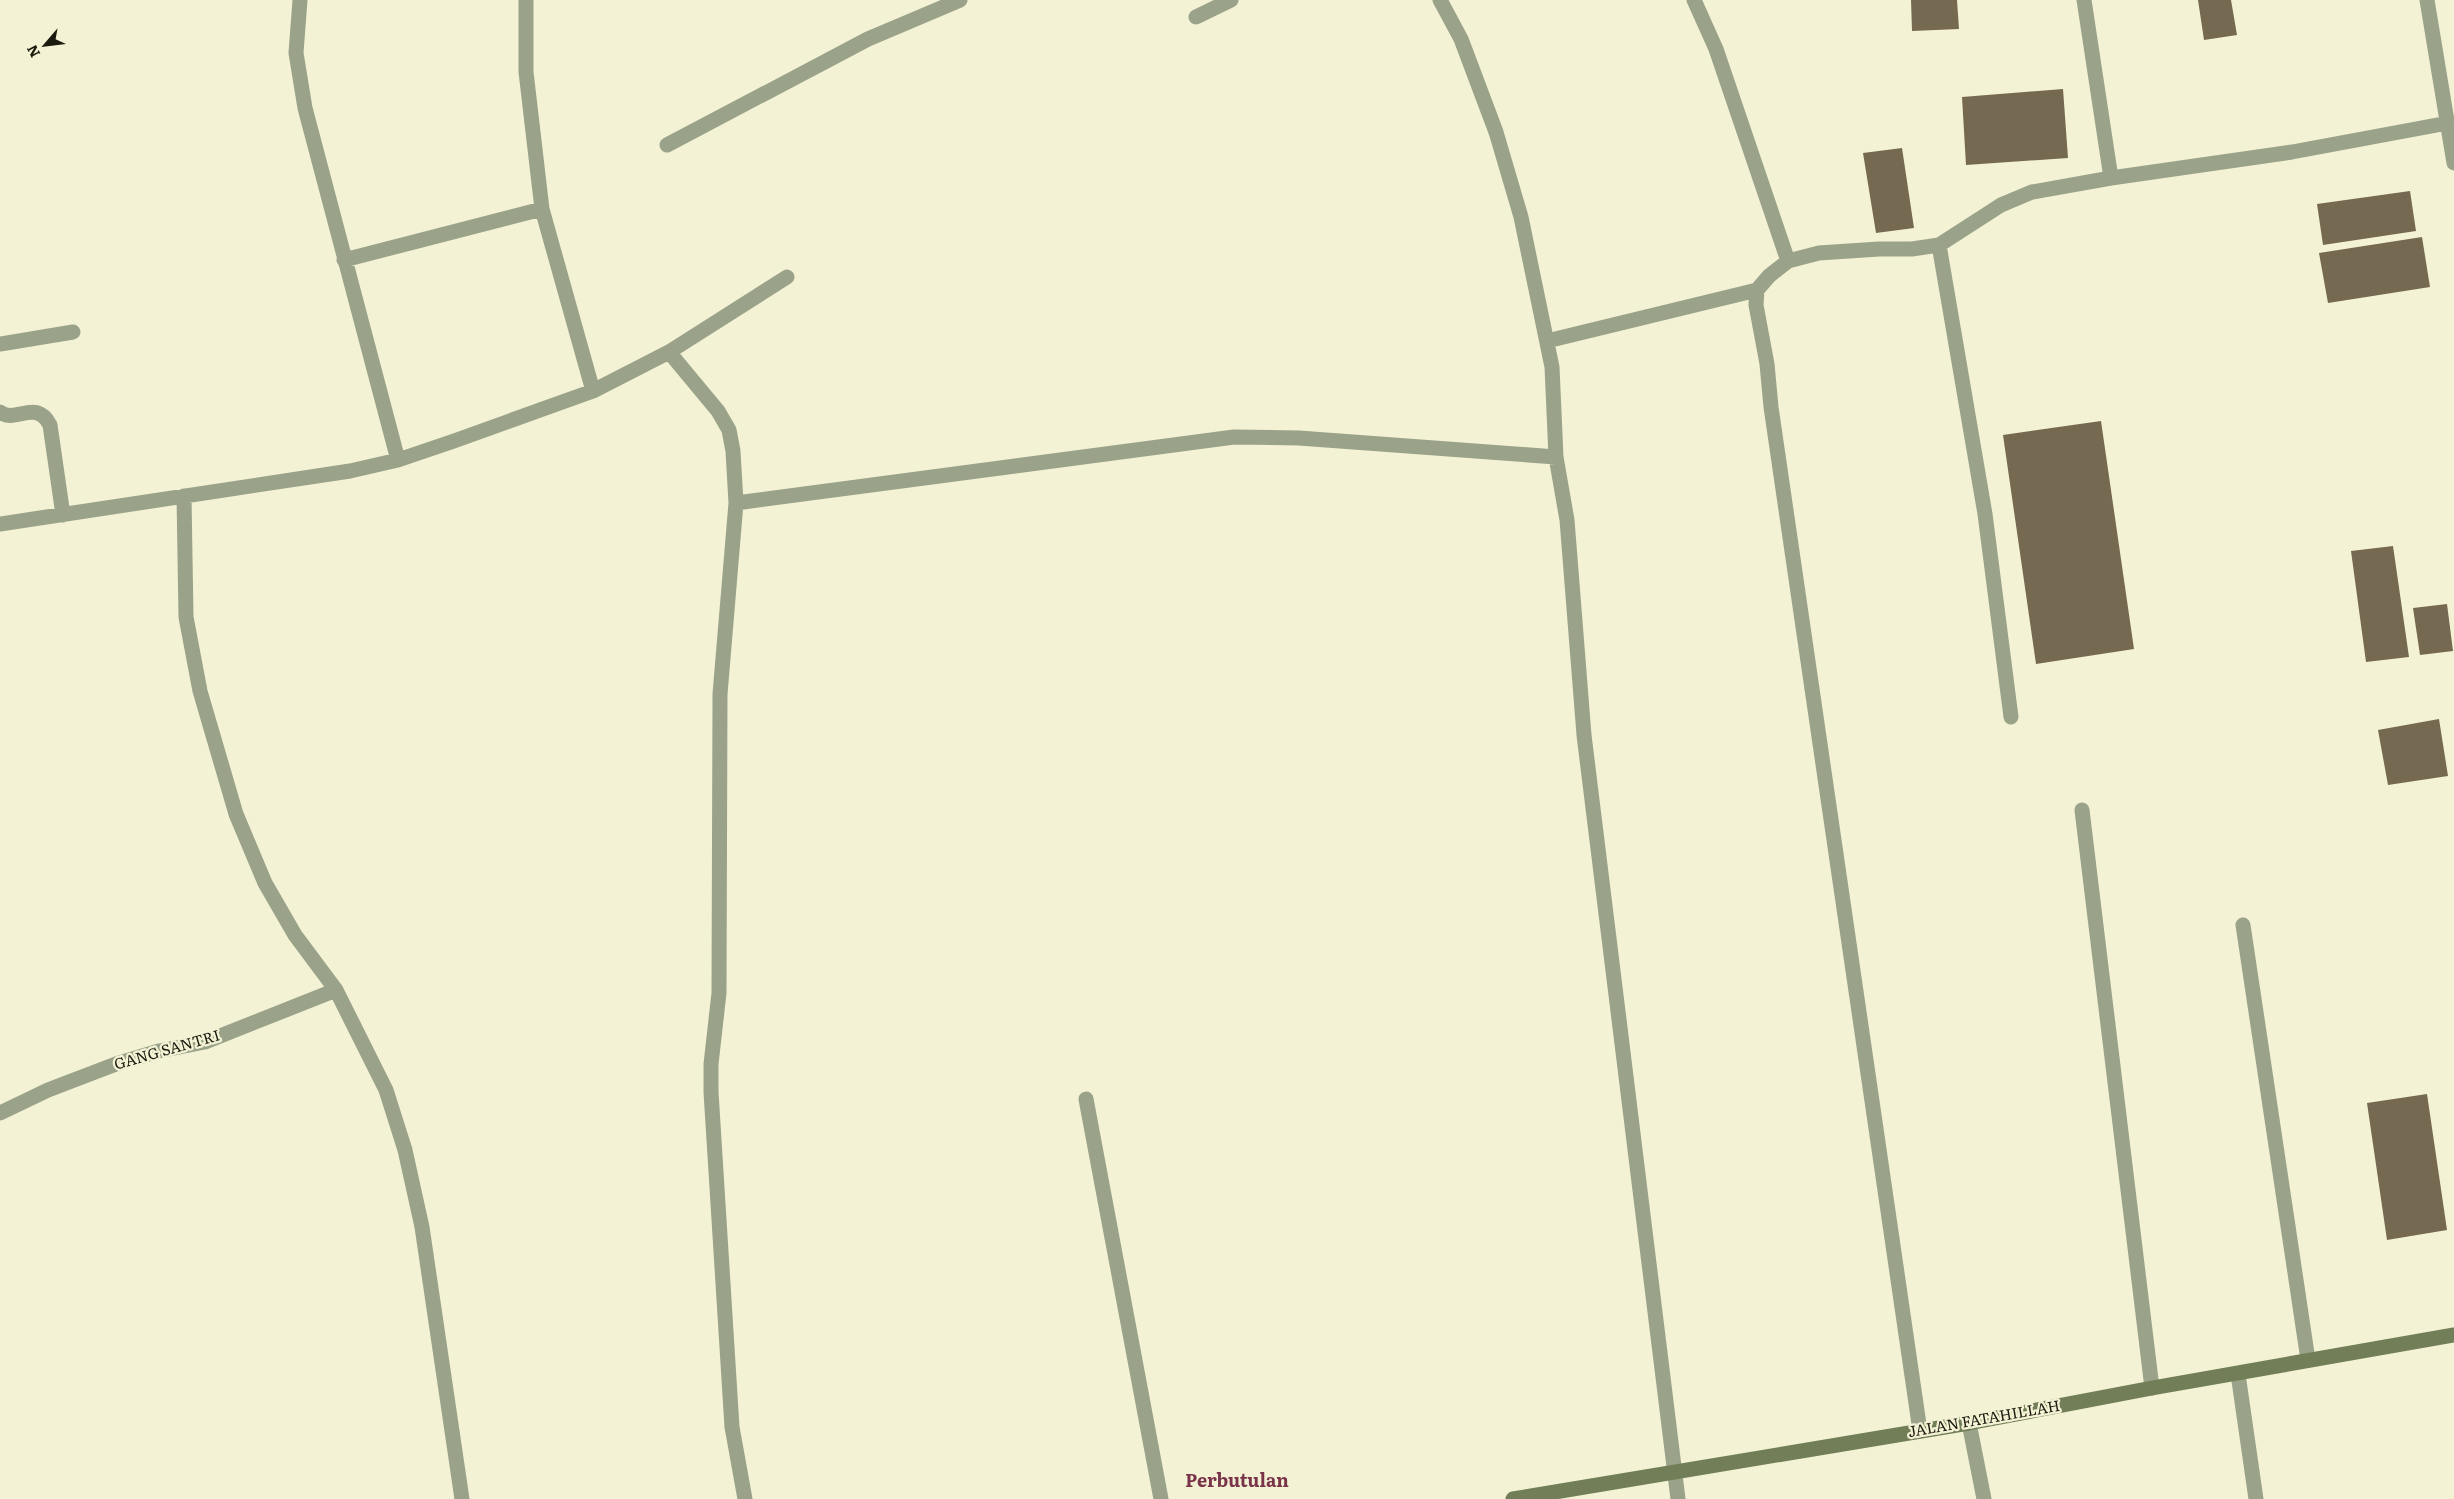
<svg xmlns="http://www.w3.org/2000/svg" width="2454" height="1499" font-family="Literata,serif">
<style>
.building{fill:#756951}
.lines{fill:none;stroke-linecap:round;stroke-linejoin:round}
.lane{stroke:#9aa389;stroke-width:15}
.street{stroke:#9aa389;stroke-width:15}
.secondary{stroke:#717e57;stroke-width:15}
.labels{text-anchor:middle;stroke-width:4.5;stroke-linejoin:round;paint-order:stroke}
.street-label{font-size:15px;fill:#1b1a0f;stroke:#f4f2d4}
.quarter-label{font-size:18px;font-weight:bold;fill:#7a3449;stroke:#f4f2d4}
</style>
<rect width="100%" height="100%" fill="#f4f2d4"/>
<!-- building -->
<path class="building" d="M 1911,0 L 1957,0 L 1959,29 L 1912,31 Z
M 2198,0 L 2231,0 L 2237,35 L 2204,40 Z
M 2063,89 L 2068,158 L 1966,165 L 1962,97 Z
M 1902,148 L 1914,228 L 1876,233 L 1863,153 Z
M 2410,191 L 2416,231 L 2323,245 L 2317,204 Z
M 2422,237 L 2430,287 L 2328,303 L 2319,253 Z
M 2101,421 L 2134,649 L 2036,664 L 2003,435 Z
M 2393,546 L 2409,657 L 2366,662 L 2351,551 Z
M 2447,604 L 2453,651 L 2420,655 L 2413,608 Z
M 2439,719 L 2448,776 L 2388,785 L 2378,730 Z
M 2427,1094 L 2447,1230 L 2387,1240 L 2367,1103 Z"/>
<g class="lines">
<!-- lane -->
<path class="lane" d="M 2243,925 L 2308,1360"/>
<!-- street -->
<path class="street" d="M 300,0 L 296,53 L 305,108 L 398,460
M 526,0 L 526,72 L 542,209 L 593,391
M 1440,0 L 1461,39 L 1496,132 L 1521,217 L 1552,367 L 1556,457 L 1567,520 L 1584,735 L 1678,1499
M 1694,0 L 1716,49 L 1788,261
M 2084,0 L 2111,178
M 2427,0 L 2454,163
M 1196,17 L 1231,0
M 667,145 L 868,39 L 960,0
M 1939,245 L 1985,514 L 2011,717
M 344,260 L 542,209
M 1547,341 L 1757,290
M 0,344 L 73,332
M 669,352 L 718,411 L 729,430 L 733,451 L 736,503 L 720,694 L 719,993 L 711,1064 L 711,1092 L 732,1427 L 745,1499
M 0,412 C 16,424 36,398 50,425 L 63,515
M 184,496 L 186,617 L 200,691 L 236,814 L 265,883 L 295,935 L 336,990 L 386,1090 L 405,1150 L 422,1227 L 462,1499
M 736,503 L 1234,437 L 1299,438 L 1556,457
M 0,524 L 350,471 L 398,460 L 454,441 L 593,391 L 669,352 L 787,277
M 2082,810 L 2152,1388
M 1086,1099 L 1161,1499
M 0,1113 L 48,1090 L 116,1064 L 159,1051 L 205,1042 L 336,990
M 2238,1374 L 2256,1499
M 1969,1423 L 1984,1499
M 1920,1431 L 1771,407 L 1767,364 L 1756,305 L 1757,290 L 1769,276 L 1788,261 L 1819,253 L 1879,249 L 1912,249 L 1939,245 L 2001,205 L 2032,192 L 2111,178 L 2292,152 L 2448,123"/>
<!-- secondary -->
<path class="secondary" d="M 1513,1499 L 1969,1423 L 2152,1388 L 2454,1335"/>
</g>
<g class="labels">
<!-- street labels -->
<g class="street-label">
<text transform="translate(167 1050) rotate(-16)" y="5">GANG SANTRI</text>
<text transform="translate(1984 1419) rotate(-10)" y="5">JALAN FATAHILLAH</text>
</g>
<!-- quarter labels -->
<g class="quarter-label">
<text x="1237" y="1487">Perbutulan</text>
</g>
</g>
<!-- north arrow -->
<g transform="translate(45 45) rotate(242)" stroke="#f4f2d4" stroke-width="4" paint-order="stroke">
<path d="M0-4L9 19L0 12L-9 19Z" fill="#1b1a0f"/>
<text y="-8" font-size="14" font-weight="bold" text-anchor="middle" fill="#1b1a0f">N</text>
</g>
</svg>
